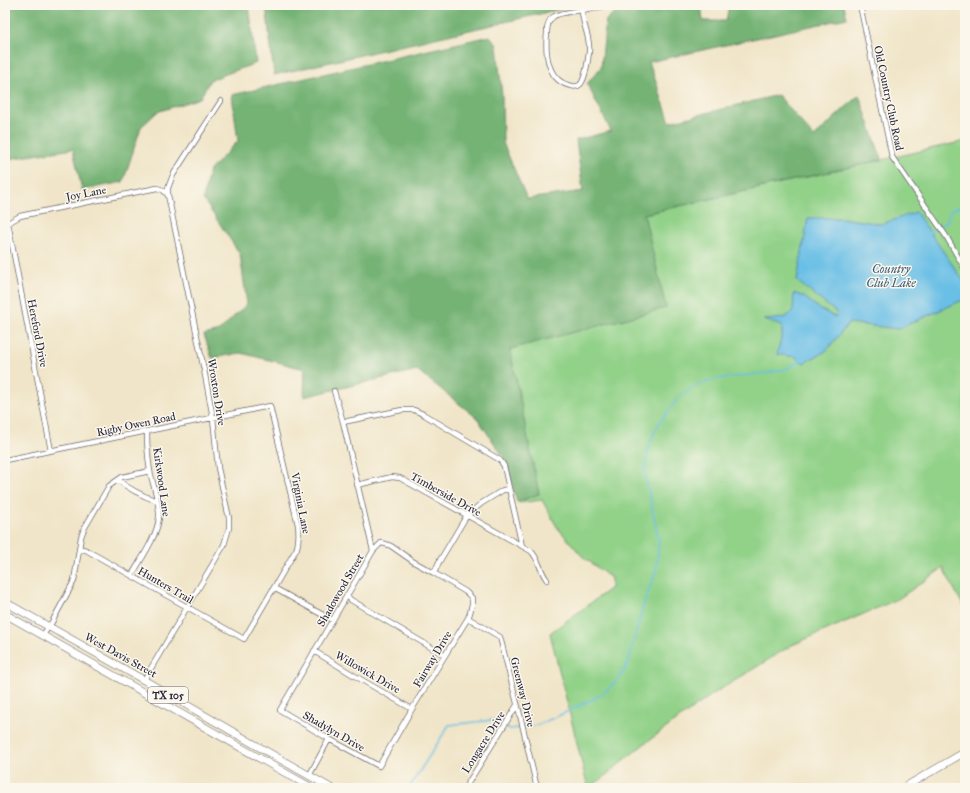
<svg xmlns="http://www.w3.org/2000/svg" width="970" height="793" font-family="'IM FELL Great Primer',serif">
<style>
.green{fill:#91d188;stroke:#5a7a62}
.forest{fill:#74b374;stroke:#4b6a58}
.water{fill:#6abfe6;stroke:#467090}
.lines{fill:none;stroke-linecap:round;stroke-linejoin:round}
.stream{stroke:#6abfe6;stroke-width:1.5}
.minor-casing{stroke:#6a666c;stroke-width:6}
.primary-casing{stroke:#6a666c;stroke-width:8}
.minor{stroke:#fff;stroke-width:4.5}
.primary{stroke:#fff;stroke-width:7}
.labels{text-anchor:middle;stroke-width:3;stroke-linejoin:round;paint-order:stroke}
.shield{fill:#fbf7ec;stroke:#636270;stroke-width:1}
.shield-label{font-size:10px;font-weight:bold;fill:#22223b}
.street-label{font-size:11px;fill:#22223b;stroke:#fbf7ec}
.water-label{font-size:12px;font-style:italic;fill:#3b5977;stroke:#fbf7ec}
</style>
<rect width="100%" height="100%" fill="#fbf7ec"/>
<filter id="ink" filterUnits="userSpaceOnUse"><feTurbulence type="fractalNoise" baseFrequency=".025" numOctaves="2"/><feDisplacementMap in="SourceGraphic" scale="8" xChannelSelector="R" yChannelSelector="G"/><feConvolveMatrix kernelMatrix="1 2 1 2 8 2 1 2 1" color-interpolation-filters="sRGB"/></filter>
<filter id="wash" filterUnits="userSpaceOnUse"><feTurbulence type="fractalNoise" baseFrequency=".012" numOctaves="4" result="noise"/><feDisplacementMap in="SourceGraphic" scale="16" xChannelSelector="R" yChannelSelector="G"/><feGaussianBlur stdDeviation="0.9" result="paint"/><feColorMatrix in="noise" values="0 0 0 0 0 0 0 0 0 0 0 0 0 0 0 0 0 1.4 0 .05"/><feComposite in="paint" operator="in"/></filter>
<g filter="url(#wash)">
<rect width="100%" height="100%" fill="#f0e5c8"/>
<!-- green -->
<path class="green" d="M 965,141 L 965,609 L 943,568 L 898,599 L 792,645 L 713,694 L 644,744 L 590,788 L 588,788 L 550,633 L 611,588 L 611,578 L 582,556 L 557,527 L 542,500 L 519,503 L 481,348 L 644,214 Z"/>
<!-- forest -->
<path class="forest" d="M 5,5 L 249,5 L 256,63 L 210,80 L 200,98 L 157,112 L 141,127 L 123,182 L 82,190 L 73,149 L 14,158 L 5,161 Z
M 266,5 L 579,5 L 274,75 Z
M 622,5 L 701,5 L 703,21 L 726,21 L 729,5 L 844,5 L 847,18 L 649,62 L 670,122 L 778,95 L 814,137 L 859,95 L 882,160 L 644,214 L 666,308 L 510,349 L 539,494 L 517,502 L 505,459 L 477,418 L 417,370 L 304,397 L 305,369 L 241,353 L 212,358 L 204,335 L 219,331 L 247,304 L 240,254 L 203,199 L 209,171 L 238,141 L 232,95 L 490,36 L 497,45 L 502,96 L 503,143 L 527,199 L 583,191 L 576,140 L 611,131 L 587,84 L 601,67 L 606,20 Z"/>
<!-- water -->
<path class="water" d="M 916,212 L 965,283 L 965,299 L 898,329 L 849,323 L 826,351 L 804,363 L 796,357 L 777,354 L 782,334 L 782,326 L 764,320 C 773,319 790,320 793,309 C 794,304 793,298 794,293 L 804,297 L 820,309 L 835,317 L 838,314 L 797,281 L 808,218 L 841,218 L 882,224 Z"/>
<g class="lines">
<!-- stream -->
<path class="stream" d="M 929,233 L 945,223 L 948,219 L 951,210 L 965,205
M 409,788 L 449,725 L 493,720 L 510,729 L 534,726 L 556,717 L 601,695 L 618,680 L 627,666 L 644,603 L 656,571 L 659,542 L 645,472 L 648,447 L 658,425 L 678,398 L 699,384 L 724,378 L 766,373 L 786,369 L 802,360"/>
</g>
</g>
<g filter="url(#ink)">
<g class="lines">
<defs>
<path id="minor" d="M 860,5 L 892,157 L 946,236 L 965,269
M 582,10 C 582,25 591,37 589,52 C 588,60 586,75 582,82 C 580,86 576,87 572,86 C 547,82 545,53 547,33 C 547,28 548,20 553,17 C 557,13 576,11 582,10 Z
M 582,10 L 604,6 L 605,5
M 5,220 L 8,223 L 51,451
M 8,223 L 20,216 L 157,188 L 163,190 L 168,195
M 334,391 L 343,422 L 373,551 L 280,710 L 329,739 L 379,766 L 412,709 L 468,618 L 470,613 L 472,604 L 472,598 L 466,592 L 434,573 L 414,562 L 391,546 L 386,544 L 381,543 L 373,551
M 343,422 L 402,410 L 414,410 L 423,414 L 500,460 L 504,466 L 522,546
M 5,460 L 270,406 L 298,525 C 299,533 299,540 297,548 L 244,639 L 86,550 L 79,548
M 118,480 C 129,489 143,496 157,501
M 357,485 L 392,477 L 400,478 L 531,551 C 539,559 540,571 547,580
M 434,573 L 439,562 L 467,515 L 482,503 L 503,490 L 509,489
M 132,575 C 141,559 158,535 159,517 C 160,502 153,486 150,471 C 148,459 147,444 147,431
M 274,588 L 332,620
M 347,596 L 351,600 L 444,655
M 468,618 L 500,637 L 520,715 L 537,788
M 43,635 L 52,622 L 74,581 L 81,537 L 84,529 L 109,486 L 122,477 L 150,471
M 314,651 L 355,676 L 412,709
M 144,680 L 224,545 L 229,528 L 229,518 L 218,468 L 213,418 L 205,375 L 168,195 L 168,188 L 173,175 L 221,101
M 309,776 L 329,739
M 465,788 L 517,705"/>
<path id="primary" d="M 5,602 L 149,683 L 259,747 L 331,788
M 5,614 L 312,788
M 903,788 L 965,752"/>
</defs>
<!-- minor casing -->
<use href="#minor" class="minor-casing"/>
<!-- primary casing -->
<use href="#primary" class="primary-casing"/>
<!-- minor -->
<use href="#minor" class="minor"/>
<!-- primary -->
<use href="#primary" class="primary"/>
</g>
</g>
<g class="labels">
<!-- shield labels -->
<rect class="shield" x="148" y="687" width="40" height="16" rx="3"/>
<g class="shield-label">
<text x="168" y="699">TX 105</text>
</g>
<!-- street labels -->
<g class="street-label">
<text transform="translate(889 98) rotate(78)" y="4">Old Country Club Road</text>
<text transform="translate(86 193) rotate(-11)" y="4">Joy Lane</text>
<text transform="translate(38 333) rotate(79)" y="4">Hereford Drive</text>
<text transform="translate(217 392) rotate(81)" y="4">Wroxton Drive</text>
<text transform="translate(136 424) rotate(-12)" y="4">Rigby Owen Road</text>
<text transform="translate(162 482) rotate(82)" y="4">Kirkwood Lane</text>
<text transform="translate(446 494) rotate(29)" y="4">Timberside Drive</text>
<text transform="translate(301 503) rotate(79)" y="4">Virginia Lane</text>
<text transform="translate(166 585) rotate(30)" y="4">Hunters Trail</text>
<text transform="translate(340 590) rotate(-60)" y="4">Shadowood Street</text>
<text transform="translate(121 655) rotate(29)" y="4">West Davis Street</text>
<text transform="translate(432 659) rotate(-59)" y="4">Fairway Drive</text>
<text transform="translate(368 672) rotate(30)" y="4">Willowick Drive</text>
<text transform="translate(523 692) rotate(76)" y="4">Greenway Drive</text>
<text transform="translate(334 731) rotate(30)" y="4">Shadylyn Drive</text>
<text transform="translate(483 742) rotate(-58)" y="4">Longacre Drive</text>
</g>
<!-- water labels -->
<g class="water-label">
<text x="891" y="273">Country<tspan x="891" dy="14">Club Lake</tspan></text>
</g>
</g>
<!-- margin -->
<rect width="970" height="793" fill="none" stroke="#fbf7ec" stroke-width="20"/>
</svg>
